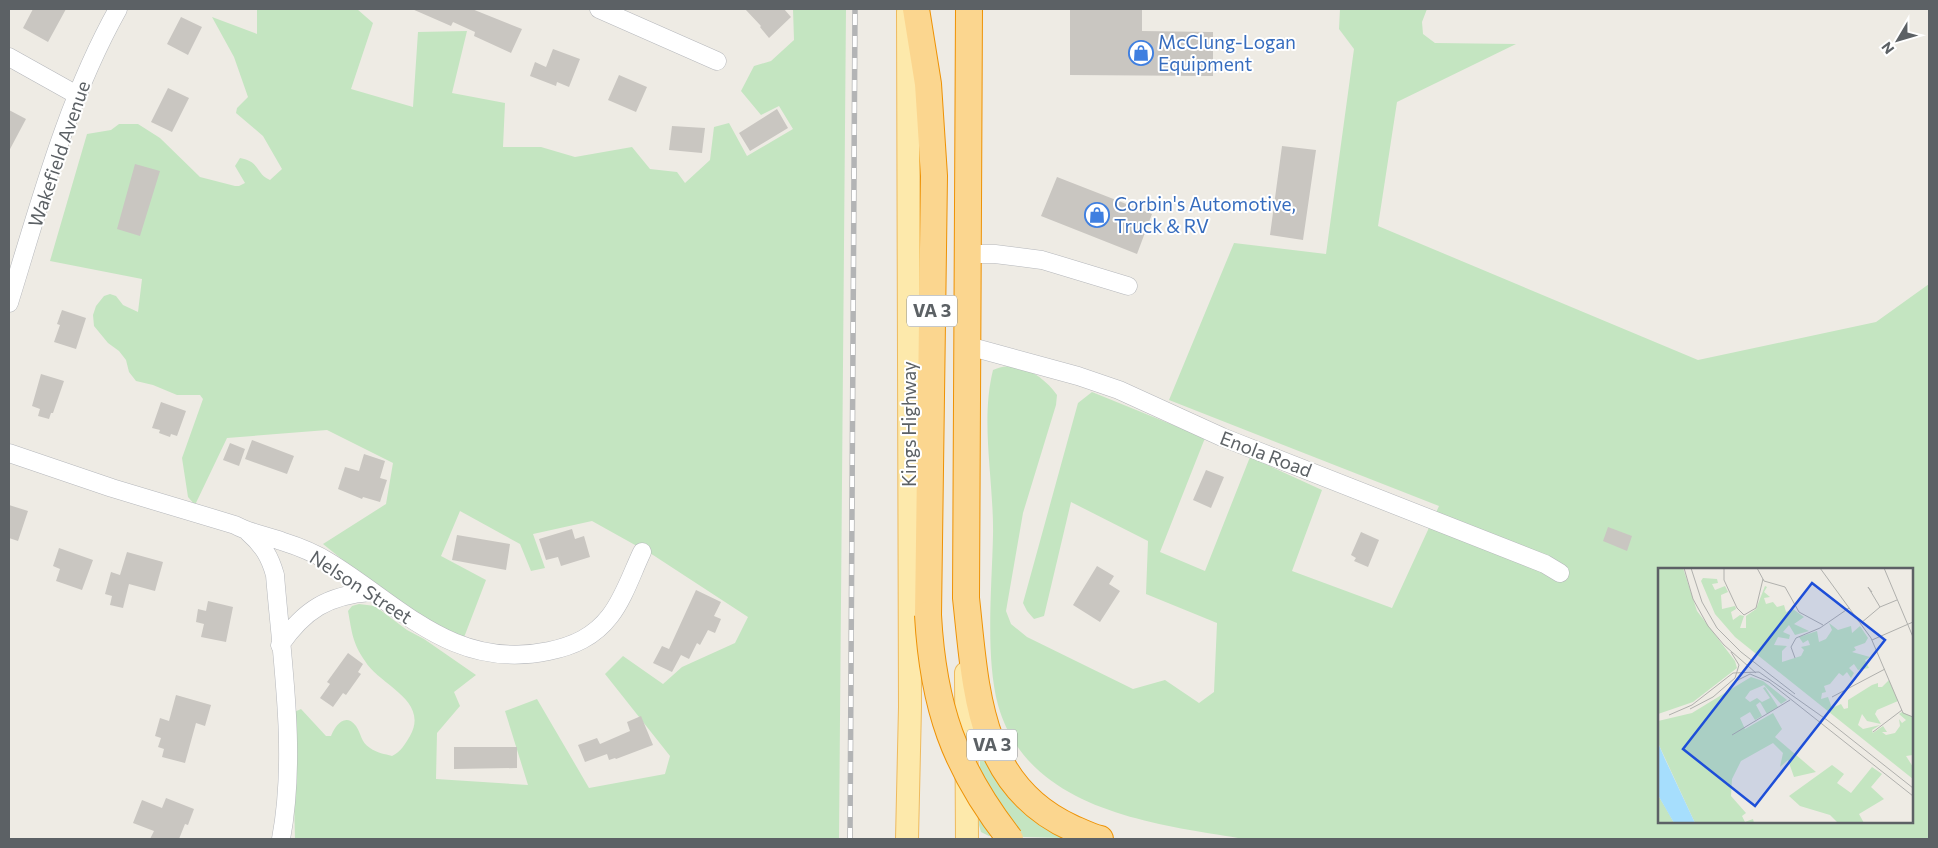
<svg xmlns="http://www.w3.org/2000/svg" width="1938" height="848" font-family="Commissioner,sans-serif">
<style>
.green{fill:#c4e5c1;fill-rule:evenodd}
.building{fill:#c9c6c1}
.lines{fill:none;stroke-linecap:round;stroke-linejoin:round}
.minor-casing{stroke:#b5b7bb;stroke-width:19}
.major-casing{stroke:#eeba5e;stroke-width:24}
.highway-casing{stroke:#ee9205;stroke-width:28}
.minor{stroke:#fff;stroke-width:18}
.major{stroke:#fde9ab;stroke-width:22}
.highway{stroke:#fbd68f;stroke-width:26}
.rail-casing{stroke:#b3b4b5;stroke-width:5.5}
.rail{stroke:#fff;stroke-width:4;stroke-dasharray:11;stroke-linecap:butt}
.highway-bridge-casing{stroke:#ee9205;stroke-width:28;stroke-linecap:butt}
.highway-bridge{stroke:#fbd68f;stroke-width:26}
.labels{text-anchor:middle;stroke-width:4;stroke-linejoin:round;paint-order:stroke}
.shield{fill:#fff;stroke:#8d9093;stroke-width:1}
.shield-label{font-size:18px;font-weight:bold;fill:#5c6165}
.shop-label{font-size:19px;fill:#366cbe;stroke:#fff;text-anchor:start}
.street-label{font-size:19px;fill:#5c6165;stroke:#fff}
.inset-road{fill:none;stroke:#b0b0ad;stroke-width:1}
.view{fill:#1d4ed8;fill-opacity:0.15;stroke:#1d4ed8;stroke-width:2.5}
.inset-edge{fill:none;stroke:#5c6165;stroke-width:2.5}
</style>
<rect width="100%" height="100%" fill="#eeebe4"/>
<!-- green -->
<path class="green" d="M 257,9 L 357,9 L 373,23 L 351,89 L 413,107 L 418,32 L 467,31 L 452,93 L 505,103 L 503,147 L 541,147 L 575,157 L 632,147 L 650,169 L 677,172 L 685,183 L 710,160 L 714,127 L 729,123 L 747,156 L 793,129 L 779,106 L 761,115 L 741,91 L 754,66 L 771,61 L 794,40 L 793,9 L 846,9 L 839,839 L 295,839 L 292,713 L 301,709 L 326,736 L 331,736 C 335,726 345,712 356,726 C 362,735 360,741 370,748 C 377,753 385,754 392,756 C 401,752 405,744 410,736 C 430,700 379,685 365,661 C 352,642 352,632 348,611 L 352,606 L 359,604 L 375,606 L 407,630 L 424,639 L 476,675 L 454,692 L 460,706 L 437,733 L 436,779 L 528,785 L 505,711 L 537,699 L 589,788 L 665,774 L 670,756 L 605,674 L 623,656 L 663,684 L 682,667 L 735,643 L 748,617 L 653,555 L 592,521 L 533,534 L 545,568 L 531,571 L 520,544 L 460,511 L 441,556 L 486,580 L 463,640 L 399,605 L 323,544 L 386,504 L 393,463 L 327,430 L 227,438 L 195,505 L 188,497 L 182,458 L 203,399 L 200,395 L 177,395 L 153,385 L 136,381 L 129,372 L 126,360 L 119,351 L 108,343 L 94,326 L 93,315 L 96,306 L 104,296 L 110,294 L 116,296 L 123,305 L 138,312 L 142,279 L 50,261 L 87,134 L 111,130 L 119,124 L 138,124 L 160,138 L 200,177 L 235,186 L 239,186 L 245,183 L 235,166 L 240,158 C 261,162 255,173 270,180 L 282,169 L 263,136 L 236,113 L 237,108 L 248,97 L 234,57 L 212,17 L 257,34 Z
M 1340,9 L 1427,9 L 1422,22 L 1423,34 L 1435,43 L 1516,44 L 1397,102 L 1378,226 L 1698,360 L 1876,322 L 1929,284 L 1929,839 L 1245,839 C 1154,824 1028,811 998,705 C 985,656 992,586 993,535 C 994,482 980,422 993,370 C 1016,358 1044,376 1057,395 L 1056,405 L 1023,513 L 1006,611 L 1011,624 L 1027,637 L 1133,689 L 1165,680 L 1199,703 L 1214,692 L 1217,623 L 1146,594 L 1148,541 L 1071,502 L 1044,616 L 1034,619 L 1027,611 L 1023,603 L 1078,403 L 1092,392 L 1205,438 L 1160,552 L 1205,571 L 1250,457 L 1322,490 L 1292,571 L 1392,608 L 1439,506 L 1169,400 L 1234,243 L 1326,254 L 1354,49 L 1339,29 ZM 1659,569 L 1912,569 L 1912,822 L 1659,822 Z
M 980,749 L 1063,838 L 989,836 L 981,832 L 979,825 Z"/>
<!-- building -->
<path class="building" d="M 33,9 L 66,9 L 48,42 L 23,28 Z
M 412,9 L 472,9 L 522,29 L 511,53 L 474,36 L 475,32 L 453,22 L 451,26 Z
M 745,9 L 784,9 L 791,17 L 769,38 L 760,27 L 761,26 Z
M 1070,9 L 1142,9 L 1142,31 L 1213,32 L 1213,76 L 1070,75 Z
M 181,17 L 202,27 L 188,55 L 167,44 Z
M 553,49 L 580,59 L 569,87 L 557,82 L 556,86 L 530,76 L 535,62 L 546,67 Z
M 619,75 L 647,87 L 636,112 L 608,100 Z
M 168,88 L 189,98 L 172,132 L 151,122 Z
M 777,109 L 788,128 L 750,151 L 739,133 Z
M 9,110 L 26,119 L 9,151 Z
M 672,126 L 705,128 L 702,153 L 669,150 Z
M 1282,146 L 1316,150 L 1303,240 L 1270,235 Z
M 135,164 L 160,171 L 140,236 L 117,229 Z
M 1057,177 L 1152,214 L 1137,254 L 1041,216 Z
M 62,310 L 86,318 L 76,349 L 54,342 L 60,325 L 57,324 Z
M 41,374 L 64,381 L 53,413 L 51,413 L 49,419 L 38,416 L 40,409 L 32,406 Z
M 161,402 L 186,411 L 177,436 L 171,434 L 170,437 L 159,433 L 160,430 L 152,428 Z
M 252,440 L 294,456 L 287,474 L 245,459 Z
M 230,443 L 245,449 L 239,466 L 223,460 Z
M 364,454 L 385,461 L 380,478 L 387,480 L 380,502 L 363,497 L 362,499 L 338,489 L 345,467 L 359,471 Z
M 1206,470 L 1224,477 L 1211,508 L 1193,500 Z
M 9,505 L 28,511 L 18,541 L 9,538 Z
M 1608,527 L 1632,536 L 1627,551 L 1603,541 Z
M 572,529 L 575,539 L 584,536 L 590,557 L 561,566 L 558,557 L 546,560 L 539,539 Z
M 1361,532 L 1379,540 L 1368,567 L 1354,561 L 1356,558 L 1351,555 Z
M 457,535 L 510,544 L 506,570 L 452,560 Z
M 59,548 L 93,560 L 82,590 L 56,581 L 60,569 L 53,566 Z
M 127,552 L 163,562 L 155,591 L 129,584 L 123,608 L 110,605 L 112,596 L 105,594 L 111,572 L 120,575 Z
M 1097,566 L 1114,576 L 1109,584 L 1120,591 L 1100,622 L 1073,605 Z
M 696,590 L 721,602 L 714,616 L 721,619 L 715,633 L 708,630 L 700,645 L 697,643 L 689,659 L 681,655 L 672,672 L 653,663 L 662,646 L 669,649 Z
M 208,601 L 233,607 L 226,642 L 201,637 L 204,624 L 196,622 L 198,609 L 206,611 Z
M 348,653 L 363,664 L 358,672 L 361,674 L 346,695 L 343,693 L 333,707 L 320,698 L 330,684 L 327,682 Z
M 176,695 L 211,705 L 205,726 L 196,723 L 185,763 L 162,757 L 164,749 L 158,747 L 161,738 L 155,736 L 160,718 L 169,721 Z
M 641,716 L 653,745 L 616,759 L 615,758 L 609,760 L 607,754 L 585,762 L 578,745 L 597,738 L 600,744 L 630,731 L 627,722 Z
M 454,747 L 517,747 L 517,768 L 454,769 Z
M 166,798 L 194,809 L 188,825 L 185,824 L 179,839 L 150,839 L 154,831 L 133,823 L 142,800 L 162,808 Z"/>
<g class="lines">
<defs>
<path id="minor" d="M 599,9 L 717,61
M 9,57 L 77,95
M 968,254 L 995,254 L 1042,260 L 1128,286
M 9,303 C 40,203 67,100 118,9
M 968,346 L 1078,376 L 1119,390 L 1222,437 L 1545,564 L 1560,573
M 9,453 L 112,488 L 235,525 C 249,533 265,535 281,541 C 297,546 315,553 329,562 C 402,607 454,671 549,651 C 573,646 594,637 610,616 C 624,598 632,573 642,552
M 248,532 C 263,545 270,557 275,575 C 282,662 297,754 281,839
M 280,645 C 304,610 328,595 371,592"/>
<path id="major" d="M 966,673 L 967,839
M 907,839 L 910,707 L 908,12"/>
<path id="highway" d="M 916,9 L 928,84 L 934,176 L 928,615
M 969,9 L 966,598 C 976,688 977,785 1072,828 C 1081,832 1091,837 1100,839"/>
</defs>
<!-- minor casing -->
<use href="#minor" class="minor-casing"/>
<!-- major casing -->
<use href="#major" class="major-casing"/>
<!-- highway casing -->
<use href="#highway" class="highway-casing"/>
<!-- minor -->
<use href="#minor" class="minor"/>
<!-- major -->
<use href="#major" class="major"/>
<!-- highway -->
<use href="#highway" class="highway"/>
<defs>
<path id="rail" d="M 850,839 L 855,9"/>
</defs>
<!-- rail casing -->
<use href="#rail" class="rail-casing"/>
<!-- rail -->
<use href="#rail" class="rail"/>
<defs>
<path id="highway-bridge" d="M 928,615 C 933,706 954,767 1010,839"/>
</defs>
<!-- highway-bridge casing -->
<use href="#highway-bridge" class="highway-bridge-casing"/>
<!-- highway-bridge -->
<use href="#highway-bridge" class="highway-bridge"/>
</g>
<!-- icons -->
<defs>
<symbol id="shop-ring" viewBox="-11 -11 22 22"><circle r="9.5" fill="#fff" stroke="#3f7fe0" stroke-width="1.5"/><path d="M-5-2.5h2.3a2.7 3.5 0 0 1 5.4 0H5L5.5 6h-11ZM-1.5-2.5h3a1.5 2.3 0 0 0-3 0Z" fill="#3f7fe0"/></symbol>
</defs>
<g fill-rule="evenodd">
<use href="#shop-ring" x="1127" y="39" width="28" height="28"/>
<use href="#shop-ring" x="1083" y="201" width="28" height="28"/>
</g>
<g class="labels">
<!-- shield labels -->
<g class="shield">
<rect x="907" y="295.5" width="50" height="31" rx="4"/>
<rect x="967" y="729.5" width="50" height="31" rx="4"/>
</g>
<g class="shield-label">
<text x="932" y="317">VA 3</text>
<text x="992" y="751">VA 3</text>
</g>
<!-- shop labels -->
<g class="shop-label">
<text x="1158" y="49">McClung-Logan<tspan x="1158" dy="22">Equipment</tspan></text>
<text x="1114" y="211">Corbin's Automotive,<tspan x="1114" dy="22">Truck &amp; RV</tspan></text>
</g>
<!-- street labels -->
<g class="street-label">
<text transform="translate(59 154) rotate(-71)" y="7">Wakefield Avenue</text>
<text transform="translate(909 424) rotate(-90)" y="7">Kings Highway</text>
<text transform="translate(1266 454) rotate(21)" y="7">Enola Road</text>
<text transform="translate(361 587) rotate(33)" y="7">Nelson Street</text>
</g>
</g>
<!-- overview -->
<g transform="translate(1658 568)">
<rect width="255" height="255" fill="#eeebe4"/>
<path d="M 0,0 L 25,0 L 39,43 L 77,93 L 79,100 L 35,134 L 0,146 ZM 45,10 L 59,11 L 60,15 L 54,16 L 57,22 L 67,18 L 70,24 L 63,27 L 64,41 L 77,38 L 78,41 L 73,44 L 75,52 L 82,47 L 86,48 L 82,60 L 88,60 L 88,48 L 98,41 L 107,18 L 109,19 L 106,24 L 112,29 L 106,30 L 108,36 L 115,34 L 119,39 L 126,37 L 128,44 L 135,41 L 146,49 L 136,56 L 151,63 L 137,67 L 131,57 L 125,64 L 132,67 L 131,71 L 120,69 L 116,77 L 129,78 L 124,83 L 124,94 L 143,88 L 146,82 L 143,79 L 152,77 L 150,72 L 145,75 L 141,69 L 159,63 L 161,74 L 168,71 L 174,62 L 171,55 L 180,62 L 193,58 L 194,65 L 202,58 L 210,70 L 207,75 L 196,79 L 198,82 L 194,84 L 212,89 L 207,92 L 211,100 L 200,102 L 196,96 L 191,100 L 196,105 L 193,110 L 189,104 L 185,108 L 181,105 L 172,116 L 166,118 L 168,124 L 164,125 L 163,131 L 170,129 L 174,140 L 183,136 L 186,141 L 190,140 L 190,132 L 214,117 L 220,115 L 220,119 L 224,119 L 231,112 L 240,133 L 219,142 L 217,146 L 223,156 L 209,153 L 204,146 L 200,157 L 205,161 L 222,157 L 214,162 L 215,165 L 225,158 L 229,164 L 224,164 L 228,167 L 237,165 L 242,158 L 241,151 L 244,155 L 248,152 L 241,146 L 244,144 L 255,149 L 255,187 L 248,188 L 255,199 L 255,211 L 77,69 L 57,46 L 43,13 ZM 93,109 L 105,113 L 129,132 L 123,136 L 106,117 L 92,123 L 87,130 L 92,134 L 99,130 L 104,134 L 112,130 L 105,120 L 107,119 L 120,139 L 109,146 L 102,134 L 98,137 L 104,148 L 97,152 L 92,144 L 82,150 L 87,161 L 115,145 L 124,161 L 117,169 L 158,204 L 136,209 L 130,192 L 122,199 L 125,185 L 115,175 L 83,193 L 74,211 L 73,228 L 88,245 L 84,248 L 87,254 L 95,251 L 96,255 L 37,255 L 0,175 L 0,153 L 34,145 ZM 174,197 L 186,206 L 179,215 L 193,225 L 214,199 L 224,206 L 213,219 L 226,231 L 201,246 L 206,255 L 180,255 L 172,247 L 142,238 L 131,228 ZM 0,227 L 10,244 L 16,255 L 0,255 Z" fill="#c4e5c1"/>
<path d="M 0,175 L 7,191 L 37,255 L 16,255 L 0,227 Z" fill="#a6defd"/>
<path class="inset-road" d="M 26,0 L 35,31 L 50,58 L 66,77 L 98,105M 33,0 L 44,34 L 59,60 L 83,84 L 137,126M 66,0 L 66,12 L 79,40 L 86,47 L 98,40 L 105,11M 99,0 L 106,13 L 127,19 L 141,44 L 165,57M 162,0 L 213,70 L 245,145 L 255,149M 226,0 L 255,69M 214,24 L 210,19 L 222,39M 203,55 L 222,39 L 239,32M 214,72 L 255,54M 137,90 L 133,79 L 138,70 L 162,60 L 191,40M 76,114 L 92,106 L 111,114 L 255,228M 174,129 L 227,101M 32,141 L 55,129 L 77,110 L 81,97 L 73,84M 11,147 L 34,137 L 75,105 L 101,104 L 169,152 L 255,220M 215,164 L 244,142M 74,167 L 132,132"/>
<path class="view" d="M 154,15 L 227,72 L 97,238 L 25,181 Z"/>
<rect width="255" height="255" class="inset-edge"/>
</g>
<!-- border -->
<rect width="1938" height="848" fill="none" stroke="#5c6165" stroke-width="20"/>
<!-- north arrow -->
<g transform="translate(1898 40) rotate(232)" stroke="#ffffff" stroke-width="4" paint-order="stroke">
<path d="M0-4L9 19L0 12L-9 19Z" fill="#5c6165"/>
<text y="-8" font-size="14" font-weight="bold" text-anchor="middle" fill="#5c6165">N</text>
</g>
</svg>
